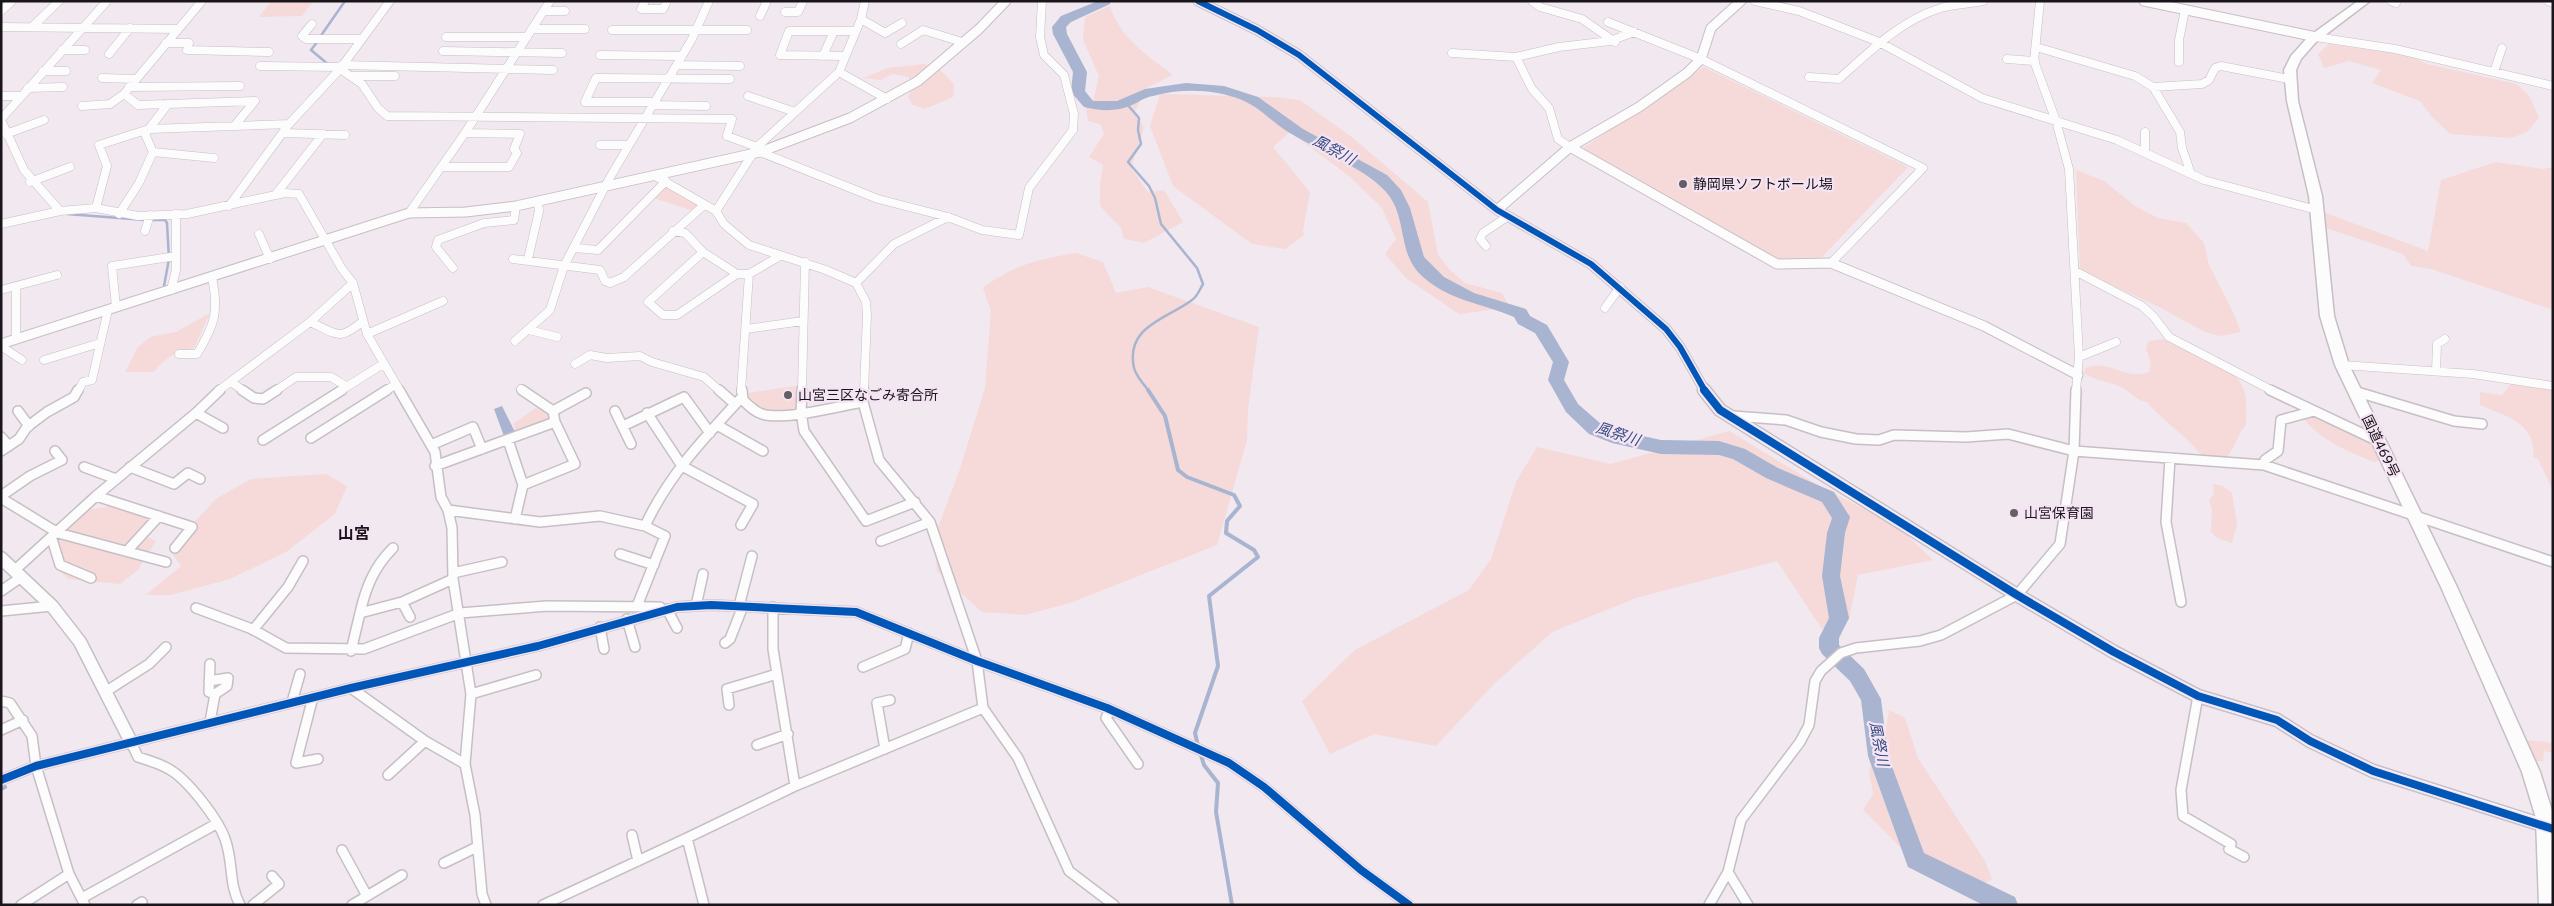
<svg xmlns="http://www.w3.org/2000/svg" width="2554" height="906" font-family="Overpass,'Noto Sans JP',sans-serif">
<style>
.green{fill:#f5dad9}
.water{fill:#a8b4d0}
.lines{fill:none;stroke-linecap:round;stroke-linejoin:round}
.stream-far1{stroke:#a8b4d0;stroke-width:2.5}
.stream{stroke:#a8b4d0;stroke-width:4}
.river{fill:#a8b4d0;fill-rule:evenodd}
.street-far1-casing{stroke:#c6bfc5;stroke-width:9}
.street-casing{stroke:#c6bfc5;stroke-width:12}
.secondary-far1-casing{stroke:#c6bfc5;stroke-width:11}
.secondary-casing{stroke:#c6bfc5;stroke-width:15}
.highway-casing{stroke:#c6bfc5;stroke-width:3}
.street-far1{stroke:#fdfcfd;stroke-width:8}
.street{stroke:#fdfcfd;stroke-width:9}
.secondary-far1{stroke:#fdfcfd;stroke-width:9}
.secondary{stroke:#fdfcfd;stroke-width:12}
.highway{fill:#fdfcfd;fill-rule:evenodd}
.cycleway-far1-casing{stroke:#f5e4f4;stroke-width:9}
.cycleway-casing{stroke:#f5e4f4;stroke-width:11}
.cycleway-far1{stroke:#0057b8;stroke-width:6}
.cycleway{stroke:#0057b8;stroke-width:8}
.poi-dot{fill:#655f65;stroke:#f5e4f4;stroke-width:2}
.labels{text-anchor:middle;stroke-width:4.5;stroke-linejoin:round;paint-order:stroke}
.poi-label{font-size:14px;fill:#1a151a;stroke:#f5e4f4;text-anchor:start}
.street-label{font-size:14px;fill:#1a151a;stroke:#f5e4f4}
.water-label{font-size:15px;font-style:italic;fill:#344d80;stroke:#f5e4f4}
.quarter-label{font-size:16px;font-weight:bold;fill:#1a151a;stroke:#f5e4f4}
</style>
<rect width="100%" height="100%" fill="#f1e8f0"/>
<!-- green -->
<path class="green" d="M 271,1 L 313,1 L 302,16 L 259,17 Z
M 1110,6 C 1119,37 1148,56 1173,75 L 1148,87 L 1135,111 L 1144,128 L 1131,168 L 1148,192 L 1164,190 L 1183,222 L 1144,243 L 1124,239 L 1121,228 L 1100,206 L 1100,184 L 1103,165 L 1089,157 L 1104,134 L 1100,124 L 1088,121 L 1086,108 L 1094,98 L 1099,76 L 1083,40 L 1085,17 Z
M 2329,44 L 2410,56 L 2427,64 L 2517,84 L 2530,97 L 2539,118 L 2527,132 L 2511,138 L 2450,134 L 2432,117 L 2420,101 L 2372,83 L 2381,70 L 2349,61 L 2324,68 L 2318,54 Z
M 924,64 L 939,69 L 954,84 L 953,97 L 925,109 L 913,105 L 908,97 L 912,88 L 909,77 L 892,74 L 881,80 L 863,78 L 888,68 Z
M 1704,67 L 1908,167 L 1822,257 L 1775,259 L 1583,148 Z
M 1160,94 L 1275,97 L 1300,100 L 1353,138 L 1428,202 L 1438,255 L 1450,270 L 1465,283 L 1502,293 L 1508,304 L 1506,308 L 1459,314 L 1406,278 L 1385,254 L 1396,239 L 1382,208 L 1349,176 L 1290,132 L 1273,147 L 1310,192 L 1303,230 L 1304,235 L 1285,249 L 1252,244 L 1173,186 L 1150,126 Z
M 2496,162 L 2543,169 L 2553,167 L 2553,310 L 2431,269 L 2411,266 L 2403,254 L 2326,228 L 2323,212 L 2428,251 L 2441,180 Z
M 2076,170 L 2104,181 L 2135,206 L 2158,218 L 2186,223 L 2204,243 L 2209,265 L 2232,310 L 2241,332 L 2220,336 L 2205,332 L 2161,308 L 2080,270 Z
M 666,181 L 704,205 L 696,212 L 651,197 Z
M 1076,253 L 1103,262 L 1116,293 L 1148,287 L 1259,327 L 1248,409 L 1247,440 L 1217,545 L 1070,603 L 1025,615 L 982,612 L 937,571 L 934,538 L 959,472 L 985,388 L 991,311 L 983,288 C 1013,265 1039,259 1076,253 Z
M 210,313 L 194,348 C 176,352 166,356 154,372 L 125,372 L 138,347 L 150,337 L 176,332 Z
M 2165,339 L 2234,375 C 2249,389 2246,405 2246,425 C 2237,434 2236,446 2227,457 L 2202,456 C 2186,435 2164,422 2147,402 C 2137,401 2132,393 2123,388 C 2110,381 2096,382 2084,373 L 2085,368 C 2109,358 2123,381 2149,372 L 2151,362 L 2146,349 L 2149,341 Z
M 2511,384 L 2553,390 L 2553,491 L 2538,459 L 2533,457 C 2537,423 2505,416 2480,405 L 2480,392 L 2502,395 Z
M 802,385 L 801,412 L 765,415 L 741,394 Z
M 540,405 L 551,414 L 546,422 L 517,433 L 513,424 Z
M 2301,416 C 2319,416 2359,429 2372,442 C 2376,446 2378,455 2381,460 L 2374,462 C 2347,451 2320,440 2301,416 Z
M 1729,431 L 1818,485 L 1898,527 L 1933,560 L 1858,575 L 1849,620 L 1822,629 L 1777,561 L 1636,598 L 1552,632 L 1493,685 L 1436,746 L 1374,734 L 1330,754 L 1302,701 L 1355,650 L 1469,590 L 1491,559 L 1516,482 L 1537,447 L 1611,464 Z
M 326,474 L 347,486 L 335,514 L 286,552 L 230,579 L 171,595 L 146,595 L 181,566 L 169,549 L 217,498 L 251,479 Z
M 2213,484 L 2223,486 L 2232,493 L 2237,524 L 2232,543 L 2217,538 L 2211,532 L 2212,511 L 2209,500 L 2214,494 Z
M 115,506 L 148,516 L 144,535 L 156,541 L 138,570 L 120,584 L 68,579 L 56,568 L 51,541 L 85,510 Z
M 1889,710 L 1905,718 L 1918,758 L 1985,861 L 1992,879 L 1984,884 L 1966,875 L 1937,879 L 1901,848 L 1863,810 L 1873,794 L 1869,770 L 1884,741 Z
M 2525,740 L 2553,743 L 2553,753 L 2544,751 L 2543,761 L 2533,761 Z"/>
<!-- water -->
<path class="water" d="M 502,406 L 515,432 L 504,436 L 494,409 Z"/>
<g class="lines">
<!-- stream-far1 -->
<path class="stream-far1" d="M 320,37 L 345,1
M 318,41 L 311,50 L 329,65
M 1126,103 L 1139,118 L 1138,130 L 1141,144 L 1128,162 L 1149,186 L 1155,198 L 1161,224 L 1197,268 L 1203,284 C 1200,289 1197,297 1192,300 C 1167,319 1125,326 1134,368 C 1136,376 1144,385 1149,391
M 67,214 L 145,220
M 154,220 L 165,220 L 167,223 L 169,259 L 164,286"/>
<!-- stream -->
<path class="stream" d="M 1148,390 L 1165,416 L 1178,470 L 1187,477 L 1234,495 L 1240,506 L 1227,521 L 1226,533 L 1254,550 L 1258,557 L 1209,596 L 1218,666 L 1195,733 L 1198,746
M 1200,752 L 1204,765 L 1218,783 L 1216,812 L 1232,905
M 1,789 L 5,787"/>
<!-- river -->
<path class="river" d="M 1098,1 L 1110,1 L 1110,4 L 1071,22 L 1066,27 L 1067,34 L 1087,72 L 1085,91 L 1093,101 L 1117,101 L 1145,89 L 1186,83 L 1224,86 L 1258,97 L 1303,129 L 1387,175 L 1401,190 L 1410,208 L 1424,257 L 1444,277 L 1474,293 L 1526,309 L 1530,316 L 1547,325 L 1569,362 L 1564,380 L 1578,404 L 1601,424 L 1615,430 L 1661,440 L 1719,441 L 1745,449 L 1778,468 L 1834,492 L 1850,517 L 1845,533 L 1840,576 L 1849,618 L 1839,638 L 1839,645 L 1864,669 L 1881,699 L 1888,756 L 1924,853 L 2015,897 L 2018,905 L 1983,905 L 1908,867 L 1868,756 L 1861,700 L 1850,681 L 1822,654 L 1819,648 L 1819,638 L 1829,618 L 1822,576 L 1827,533 L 1832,518 L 1822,502 L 1766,478 L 1733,459 L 1719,455 L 1661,454 L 1612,443 L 1589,434 L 1566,412 L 1548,380 L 1553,362 L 1535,333 L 1518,324 L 1514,317 C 1482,303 1449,301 1422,276 C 1398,254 1407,222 1390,197 C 1372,170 1314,149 1285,130 C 1271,121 1259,107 1242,100 C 1215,89 1181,88 1153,96 C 1145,97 1139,102 1132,105 C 1117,112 1100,111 1084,107 L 1071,92 L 1073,72 L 1053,34 L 1052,27 L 1061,16 Z"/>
<defs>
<path id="street-far1" d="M 202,1 L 124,94 L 138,105 L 255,101 L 235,125
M 645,1 L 641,9 L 663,9 L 667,1
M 1532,1 L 1540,7 L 1582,19 L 1615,42
M 1755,1 L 1799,11 L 1879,42 L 1982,98 L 2117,140 L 2204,180 L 2317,210
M 2040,1 L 2034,61 L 2056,121 L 2069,169 L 2079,357 L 2076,391
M 2391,1 L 2396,3
M 2548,1 L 2553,3
M 1,11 L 12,1
M 544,11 L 565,11
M 785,12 L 798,12 L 803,1
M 760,16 L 767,1
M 861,19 L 885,33 L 902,23
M 1608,22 L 1701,59 L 1923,168 L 1831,263
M 312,24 L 302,36 L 306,39 L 361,39
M 33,26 L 59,1
M 1,27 L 178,29
M 532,29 L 585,29
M 612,30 L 747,30
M 446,37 L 527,37
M 2316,37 L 2395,49 L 2553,86
M 166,43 L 189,43 L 187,50 L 269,52
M 901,44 L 923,30 L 962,42
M 2036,47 L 2135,76 L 2153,87 L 2202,84 L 2209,80 L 2215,68 L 2221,66 L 2289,79
M 62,50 L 85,50
M 443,51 L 562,53
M 1452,53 L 1516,57
M 109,54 L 130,28
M 600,55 L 682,56
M 823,56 L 834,31
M 845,56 L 780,55 L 789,31 L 856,31
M 2007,59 L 2035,61
M 2179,62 L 2179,40 L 2185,10
M 342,65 L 553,70
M 677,65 L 740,66
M 260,66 L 341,67
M 340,69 L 362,84 L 378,108 L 387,116 L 732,119 L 727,136 L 757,147
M 43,71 L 66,71
M 839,72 L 887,99
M 2494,72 L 2502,48
M 353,76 L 395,76
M 1809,77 L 1839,79 C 1869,52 1901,20 1941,8 C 1954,4 1969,4 1983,1
M 102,78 L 136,79
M 129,87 L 240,86
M 2153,87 L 2180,132 L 2182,148 L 2191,174
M 28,88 L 63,87
M 1,96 L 21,96
M 748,96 L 795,112
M 653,102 L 585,102 L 596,78 L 730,79
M 652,105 L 706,106
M 82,106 L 110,104 L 124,94
M 1,119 L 107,1
M 1,120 L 24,170 L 60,211
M 289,124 L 340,69 L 390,1
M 2145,132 L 2145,152
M 284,133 L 345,135
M 6,134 L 44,120
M 600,145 L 629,145
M 1570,147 L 1558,139 L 1549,108 L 1532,89 L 1516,57 L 1559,47 L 1610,41 L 1634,32
M 153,152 L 214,158
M 760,152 L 878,199 L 948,217 L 982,230 L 1019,235 L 1029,188 L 1073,130 L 1074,114 L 1064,75 L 1044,55 L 1040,37 L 1042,1
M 442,167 L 509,167 L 517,153 L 514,149 L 520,134 L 465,133
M 655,176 L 716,211 L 724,224 L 749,245 L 826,270 L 856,283 L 866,302 L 867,315 L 864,391
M 30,182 L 70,167
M 276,194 L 323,134
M 96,208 L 107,166 L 99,145 L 149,129 L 289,124 L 229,206
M 716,211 L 757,147 L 839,72 L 861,19 L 865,1
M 409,213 L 465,133 L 550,1
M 119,214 L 139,183 L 153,152 L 145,134 L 168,104
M 1,224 L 60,211 L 96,208 L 138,216 L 187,214 L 285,193 L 299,194 L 342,269 L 353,283 L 367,334 L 400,391
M 145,231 L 150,215
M 673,231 L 685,233 L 703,252 L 737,274 L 749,274 L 741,391
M 259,234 L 270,259
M 1486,246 L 1480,239 L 1483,233 L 1507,217
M 574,248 L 598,250 L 666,181
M 703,252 L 648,302 L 663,315 L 677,315 L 737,274
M 513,259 L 600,270 L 605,281 L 610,283 L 624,277 L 704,205
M 528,259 L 539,211 L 538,202
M 453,268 L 436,247 L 438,240 L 484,223 L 514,220 L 516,206
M 2075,271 L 2142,306 L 2154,317 L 2169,337 L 2273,391
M 749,274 L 780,256
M 856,283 L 894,244 L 948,217
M 16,287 L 16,339
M 1,290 L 57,275
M 171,290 L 176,270 L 176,214
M 116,307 L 112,266 L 176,256
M 1605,308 L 1620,287
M 310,322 C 338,334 338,342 363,321
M 746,329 L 803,321
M 529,330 L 557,337
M 367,334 L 443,301
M 515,341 L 550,310 L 564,266 L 609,179 L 692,39 L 709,1
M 1,346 L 22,360
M 179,354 L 197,354 C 215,324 219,312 212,277
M 2079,357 L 2116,342
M 44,360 L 100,343
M 575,364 L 590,355 L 607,358 L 640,356 L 652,362 L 704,377 L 720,391
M 2342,365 L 2473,374 L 2553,386
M 2436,371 L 2437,344 L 2445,339
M 231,382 L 244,391
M 521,389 L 524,391
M 78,391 L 83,382 L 92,380 L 108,310
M 218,391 L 310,322 L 353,283
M 275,391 L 296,377 L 331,377 L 346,386
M 340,391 L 383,364
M 385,391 L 395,385
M 802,391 L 805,262"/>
<path id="street" d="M 242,390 L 254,398 L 263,399 L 277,390
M 399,390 L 435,452 L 441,497 L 448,510 L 452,528 L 453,579 L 471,694 L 465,764
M 522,390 L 553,411 L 555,422 L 575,464 L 523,485
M 719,390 L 735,404
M 742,390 L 743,400 C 749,406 755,412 762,414 C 784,421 839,406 863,402
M 802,390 L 801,412 L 804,431 L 866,521 L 915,502
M 864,390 L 863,402 L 879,460 L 930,522 L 977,661 L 983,708 L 1018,758 L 1069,871 L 1114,905
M 2270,390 L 2378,441
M 2354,391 L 2454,421 L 2482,424
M 18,411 L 29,426
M 553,411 L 586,393
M 615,411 L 631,444
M 196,413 L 223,428
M 647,413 L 682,466 L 753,504 L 741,525
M 1733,416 L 1786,420 L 1821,432 L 1856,439 L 1879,440 L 1894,435 L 1966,437 L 2008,434 L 2074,451 L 2264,465 L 2553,562
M 717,425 L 763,451
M 623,426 L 684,397 L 710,433
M 1,437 L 9,446
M 311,438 L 387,390
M 263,440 L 342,390
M 508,440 L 523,485 L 515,519
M 431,445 L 473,427 L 482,449
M 1,451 L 19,439 L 27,427 L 47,412 L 74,397 L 78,390
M 2170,458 L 2166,522 L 2181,602
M 2264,465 L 2265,460 L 2278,451 L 2281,420 L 2314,411
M 435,466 L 555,422
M 84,467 L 116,479
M 130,467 L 174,484 L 188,473 L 200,479
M 1,496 L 30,476 L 62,460 L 55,451
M 96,496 L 192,527 L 175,548
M 1,498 L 58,533 L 166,562
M 448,510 L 540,522 L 600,516 L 645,526
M 52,539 L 60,565 L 91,578
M 881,541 L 930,522
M 127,551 L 159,516
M 620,554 L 654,565
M 15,570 L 96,496 L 196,413 L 220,390
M 453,573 L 502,562
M 1,591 L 20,578
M 402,602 L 410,617
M 637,606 L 665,536 L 645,526 C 668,476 704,438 741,398
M 696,606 L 703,574
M 739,606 L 752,556
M 773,607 L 773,649 L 795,786
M 196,608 L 252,629 L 286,648 L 364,649 L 460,613 L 547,606 L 660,607
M 667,609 L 677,628
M 1,611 L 52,606
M 360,613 C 366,587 374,567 393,548
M 627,619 L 635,647
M 600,627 L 604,649
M 253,630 L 288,587 L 303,561
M 725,643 L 730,639 L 743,606
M 351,651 L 360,613 L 402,602 L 453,579
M 210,664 L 209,692 L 215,694 L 210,722
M 863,667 L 905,649 L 909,633
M 209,681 L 228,678 L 227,686 L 215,694
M 351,688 L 425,741 L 465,764 L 475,815 L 482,894 L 486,905
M 105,692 L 149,664 L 166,647
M 471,694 L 536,675
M 2198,696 L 2181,790 L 2183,816 L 2231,844 L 2229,849 L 2244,857
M 313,697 L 296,763 L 318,759
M 1,701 L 10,703 L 32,736 L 36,766 L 69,874 L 85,905
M 292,702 L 300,674
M 729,705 L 727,689 L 777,674
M 1110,710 L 1106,718 L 1138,764
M 1,730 L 23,720
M 132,744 L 138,757 C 147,760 158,763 167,768 C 187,778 220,821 226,842 C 233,863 229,885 240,905
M 757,745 L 788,734
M 885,749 L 877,703 L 890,700
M 388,775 L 425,741
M 1,780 L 36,766 L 351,688 L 538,646 L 677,607 L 711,605 L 856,612 L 977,661 L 1107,708 L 1229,763 L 1264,787 L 1361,870 L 1409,905
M 632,835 L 638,861
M 342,850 L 367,896
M 444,863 L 477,847
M 1728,872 L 1748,905
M 82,898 L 216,824
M 21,905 L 69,874
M 137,905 L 142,902
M 253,905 L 279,884 L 272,876
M 352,905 L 402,875
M 543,905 L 687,838
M 704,905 L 687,838 L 795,786 L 983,708
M 1709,905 L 1728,872 L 1741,820 L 1800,742 L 1809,725 L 1815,681 L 1821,671 L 1841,653 L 1856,648 L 1920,641 L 1941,635 L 2017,595 L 2060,544 L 2074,451 L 2076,390"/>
<path id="secondary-far1" d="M 1198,1 L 1257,30 L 1299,55 L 1497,210 L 1591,264 L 1666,329 L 1680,347 L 1705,391
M 2144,1 L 2316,37
M 1570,147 L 1777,264 L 1831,263 L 1984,326 L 2078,375
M 1497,210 L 1570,147 L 1639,107 L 1687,73 L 1701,59 L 1711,28 L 1741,1
M 1,344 L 409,213 L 466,212 L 516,206 L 760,152 L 850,118 L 918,81 L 979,29 L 1006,1"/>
<path id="secondary" d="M 1704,390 L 1720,410 L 2017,595 L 2114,652 L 2198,696 L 2277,720 L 2310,741 L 2373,771 L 2549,827
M 1,558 L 52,606 L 80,642 L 132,744"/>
<path id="highway" d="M 2358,1 L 2370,1 L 2316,42 L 2301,59 L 2296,70 L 2298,101 L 2322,196 L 2334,316 L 2349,365 L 2457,587 L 2540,772 L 2553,814 L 2553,905 L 2539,905 L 2536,818 L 2522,772 L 2441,587 L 2335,365 L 2320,316 L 2309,196 L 2287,101 L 2284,70 L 2291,56 L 2308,37 Z"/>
</defs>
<!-- street-far1 casing -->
<use href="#street-far1" class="street-far1-casing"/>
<!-- street casing -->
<use href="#street" class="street-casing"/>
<!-- secondary-far1 casing -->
<use href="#secondary-far1" class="secondary-far1-casing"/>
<!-- secondary casing -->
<use href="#secondary" class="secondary-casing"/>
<!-- highway casing -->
<use href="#highway" class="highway-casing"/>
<!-- street-far1 -->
<use href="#street-far1" class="street-far1"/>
<!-- street -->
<use href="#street" class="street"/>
<!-- secondary-far1 -->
<use href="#secondary-far1" class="secondary-far1"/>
<!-- secondary -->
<use href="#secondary" class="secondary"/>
<!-- highway -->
<use href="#highway" class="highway"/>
<defs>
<path id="cycleway-far1" d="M 1198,1 L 1257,30 L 1299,55 L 1497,210 L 1591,264 L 1666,329 L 1680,347 L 1705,391"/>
<path id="cycleway" d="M 1704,390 L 1720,410 L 2017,595 L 2114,652 L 2198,696 L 2277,720 L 2310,741 L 2373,771 L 2553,829
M 1,780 L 36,766 L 351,688 L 538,646 L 677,607 L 711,605 L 856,612 L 977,661 L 1107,708 L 1229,763 L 1264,787 L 1361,870 L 1409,905"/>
</defs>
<!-- cycleway-far1 casing -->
<use href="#cycleway-far1" class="cycleway-far1-casing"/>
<!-- cycleway casing -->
<use href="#cycleway" class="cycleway-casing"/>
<!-- cycleway-far1 -->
<use href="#cycleway-far1" class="cycleway-far1"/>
<!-- cycleway -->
<use href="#cycleway" class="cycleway"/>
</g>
<!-- markers -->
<g class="poi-dot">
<circle cx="1683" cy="184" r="5"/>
<circle cx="788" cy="395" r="5"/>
<circle cx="2014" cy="513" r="5"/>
</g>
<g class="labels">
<!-- poi labels -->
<g class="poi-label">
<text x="1693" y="189">静岡県ソフトボール場</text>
<text x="798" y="400">山宮三区なごみ寄合所</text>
<text x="2024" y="518">山宮保育園</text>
</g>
<!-- street labels -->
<g class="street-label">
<text transform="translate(2381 446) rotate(64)" y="5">国道469号</text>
</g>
<!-- water labels -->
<g class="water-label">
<text transform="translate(1334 150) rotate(28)" y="5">風祭川</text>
<text transform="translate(1618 434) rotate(18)" y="5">風祭川</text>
<text transform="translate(1879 744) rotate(79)" y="5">風祭川</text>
</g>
<!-- quarter labels -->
<g class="quarter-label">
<text x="354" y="539">山宮</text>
</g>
</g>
<!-- border -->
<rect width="2554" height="906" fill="none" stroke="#1a151a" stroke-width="5"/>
</svg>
